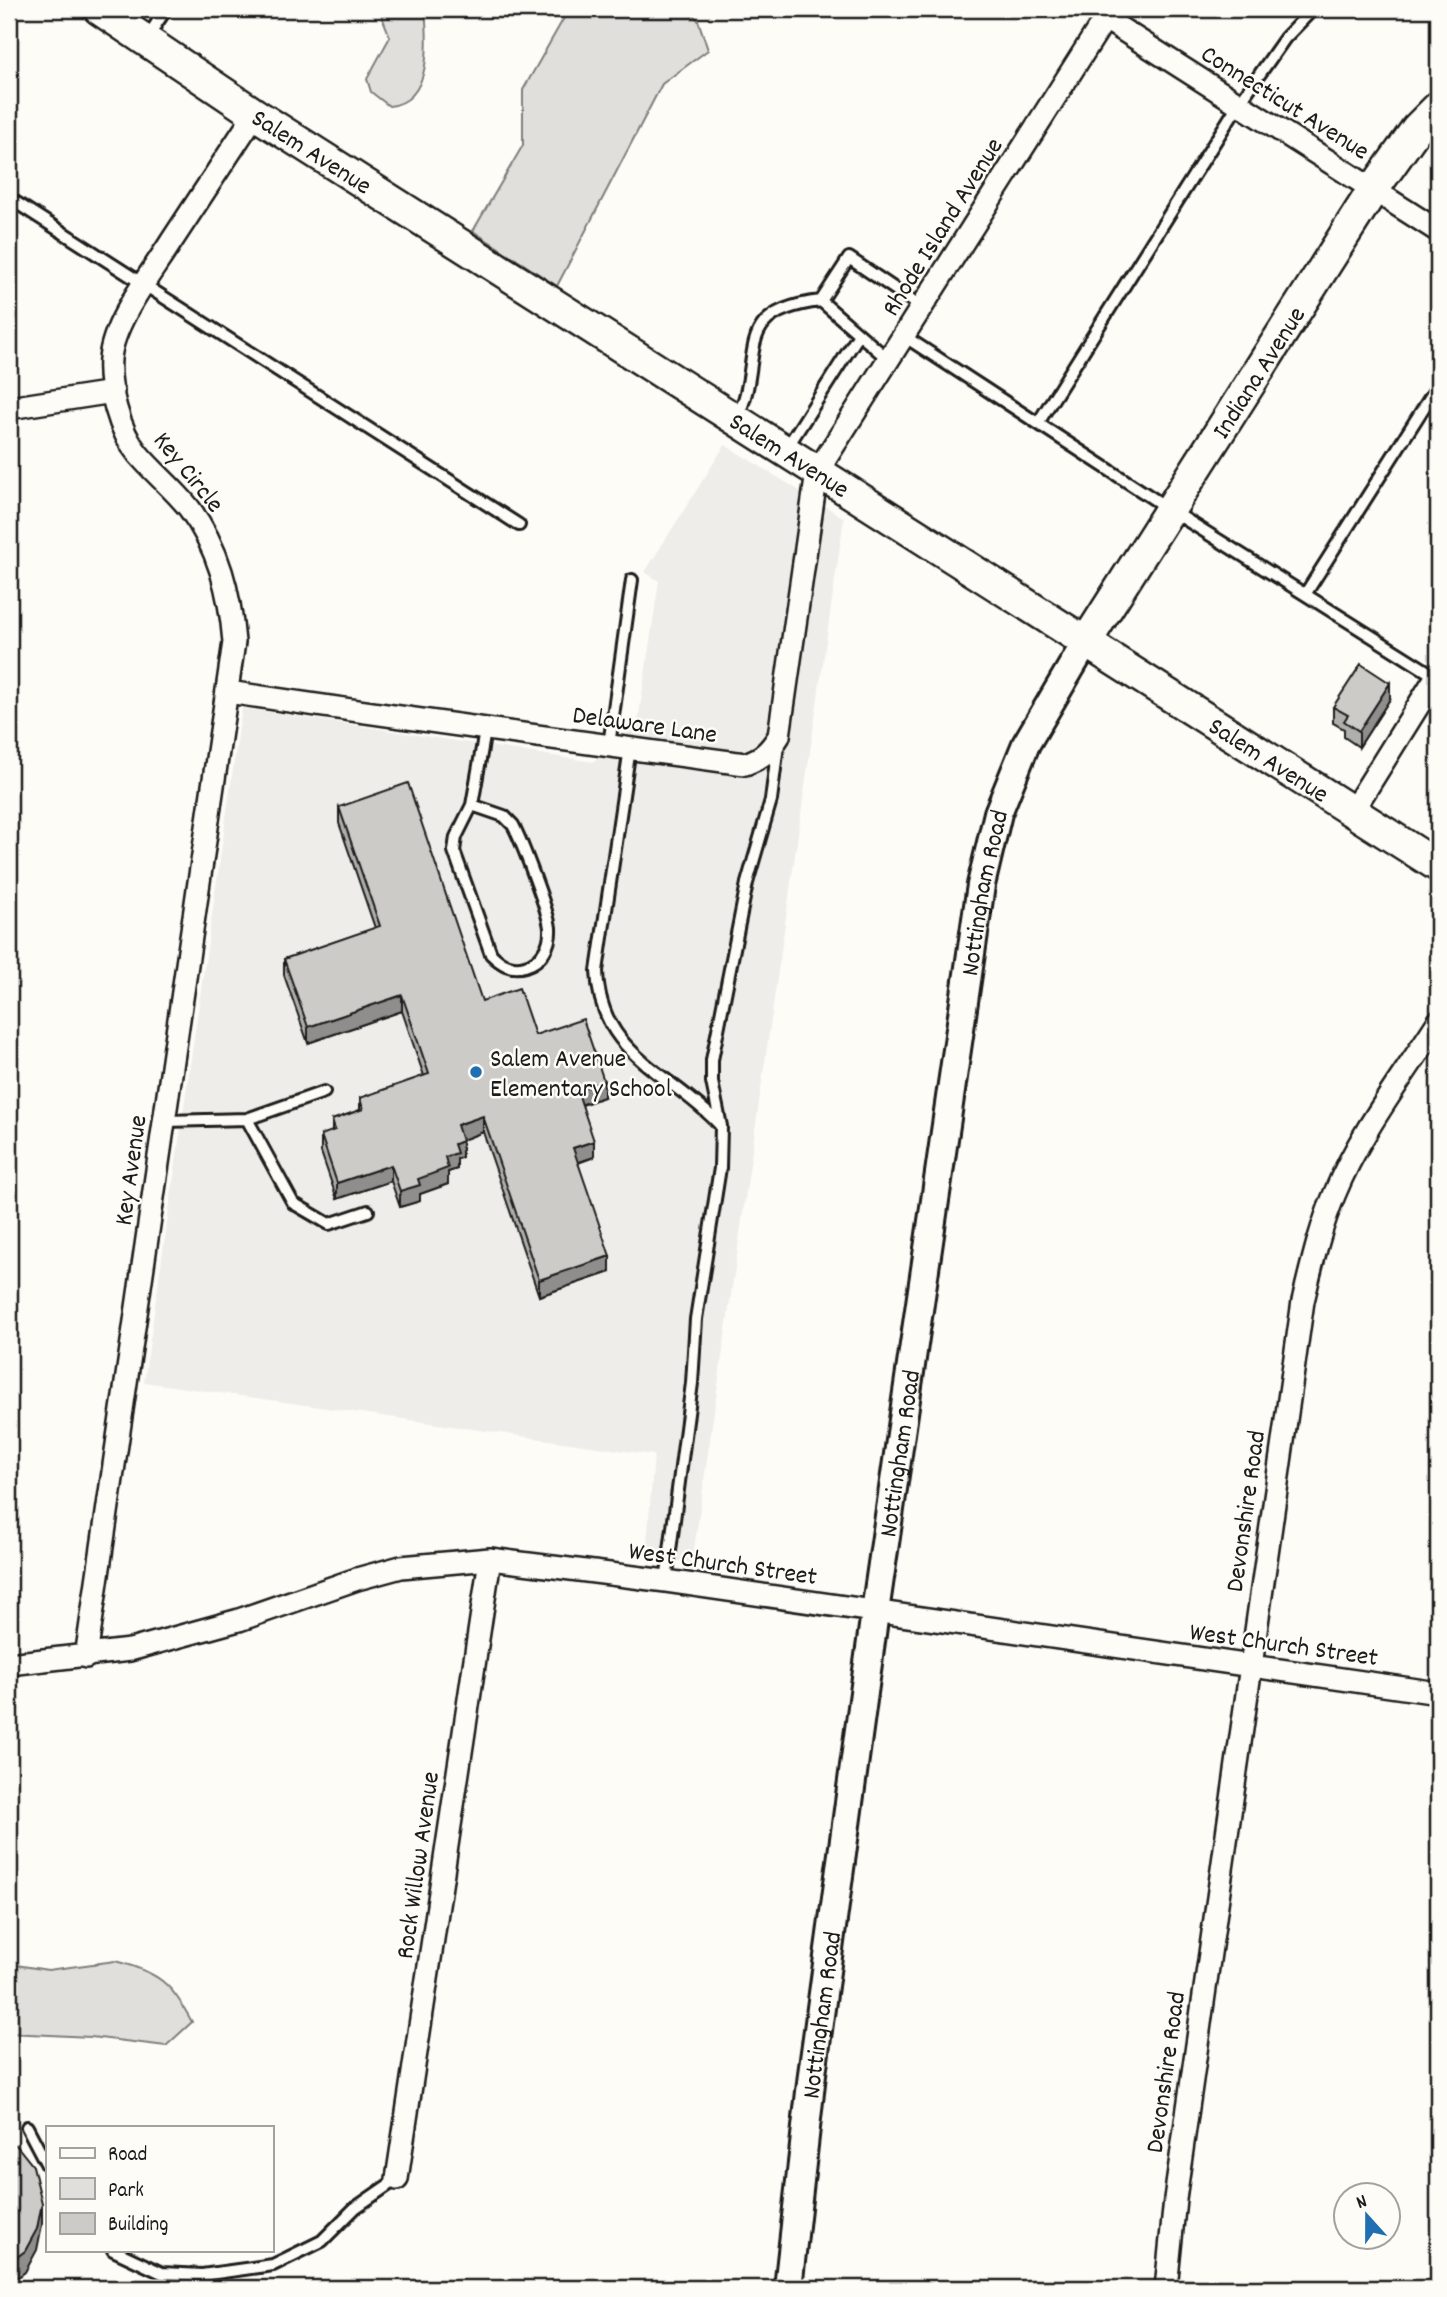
<svg xmlns="http://www.w3.org/2000/svg" width="1447" height="2297" font-family="Dekko,sans-serif">
<style>
.built{fill:#eeede9}
.green{fill:#e0dfdb;stroke:#7e7e7c;stroke-width:2}
.lines{fill:none;stroke-linecap:round;stroke-linejoin:round}
.service-casing{stroke:#1c1c1c;stroke-width:16}
.minor-casing{stroke:#1c1c1c;stroke-width:26}
.tertiary-casing{stroke:#1c1c1c;stroke-width:32}
.secondary-casing{stroke:#1c1c1c;stroke-width:35}
.service{stroke:#fdfcf7;stroke-width:10}
.minor{stroke:#fdfcf7;stroke-width:21}
.tertiary{stroke:#fdfcf7;stroke-width:26}
.secondary{stroke:#fdfcf7;stroke-width:30}
.wall{fill:#afafac;stroke:#1c1c1c;stroke-width:2}
.shaded-wall{fill:#8f8e8c;stroke:#1c1c1c;stroke-width:2}
.building{fill:#cccbc8;stroke:#1c1c1c;stroke-width:2}
.poi-dot{fill:#1f6fb2;stroke:#fdfcf7;stroke-width:2.5}
.labels{text-anchor:middle;stroke-width:5;stroke-linejoin:round;paint-order:stroke}
.street-label{font-size:26px;fill:#1c1c1c;stroke:#fdfcf7}
.poi-label{font-size:26px;fill:#1c1c1c;stroke:#fdfcf7;text-anchor:start}
</style>
<rect width="100%" height="100%" fill="#fdfcf7"/>
<filter id="ink" filterUnits="userSpaceOnUse"><feTurbulence type="fractalNoise" baseFrequency=".0143" numOctaves="2"/><feDisplacementMap in="SourceGraphic" scale="14" xChannelSelector="R" yChannelSelector="G"/><feConvolveMatrix kernelMatrix="1 2 1 2 8 2 1 2 1" color-interpolation-filters="sRGB"/></filter>
<g filter="url(#ink)">
<!-- built -->
<path class="built" d="M 725,445 L 844,518 L 692,1563 L 646,1556 L 654,1455 L 144,1382 L 242,708 L 593,762 L 638,722 L 659,581 L 645,572 Z"/>
<!-- green -->
<path class="green" d="M 379,9 L 425,9 C 428,40 433,102 389,106 L 371,92 L 367,79 L 390,37 Z
M 569,9 L 688,9 L 698,20 L 708,50 L 662,84 L 557,286 L 473,231 L 523,145 L 523,90 Z
M 115,1961 C 160,1973 170,1982 192,2022 L 166,2046 L 91,2037 L 9,2033 L 9,1964 L 48,1970 Z"/>
<g class="lines">
<defs>
<path id="service" d="M 147,38 L 166,9
M 9,198 L 519,525
M 821,301 L 849,258 L 923,308
M 904,336 L 1169,509 L 1438,678
M 736,420 C 767,359 727,312 821,301 L 889,360
M 1038,423 L 1238,105 L 1285,38 L 1313,9
M 786,449 L 858,336
M 1306,593 L 1438,385
M 609,745 L 632,580
M 630,748 L 597,971 C 600,1056 668,1070 720,1125
M 472,805 L 504,816 L 513,825 C 522,842 548,910 550,928 C 551,945 542,961 525,966 C 511,970 501,964 491,954 L 454,851 L 456,837 L 472,805 L 485,731
M 247,1119 L 293,1203 L 329,1224 L 368,1211
M 165,1121 L 247,1119 L 324,1092
M 666,1581 L 692,1383 L 696,1319 L 720,1168 L 721,1126 L 712,1082 L 712,1060 L 747,883 L 771,800 L 778,745
M 27,2127 L 47,2165
M 113,2250 L 162,2273 L 202,2275 L 273,2265 L 322,2241 L 355,2208 L 397,2179"/>
<path id="minor" d="M 1104,18 L 1438,231
M 9,408 L 113,392
M 228,692 C 400,718 572,741 745,764 C 762,758 769,752 779,736 L 817,472 L 1111,9
M 1352,812 L 1438,674
M 86,1657 L 234,642 C 230,594 219,548 189,508 C 174,489 154,473 138,454 C 119,431 108,388 110,359 C 113,321 151,274 171,242 C 199,200 227,157 255,114
M 9,1664 L 130,1650 L 239,1620 L 357,1579 L 401,1567 L 490,1559 L 666,1581 L 1438,1693
M 397,2179 L 490,1559
M 1166,2288 L 1175,2199 L 1303,1301 C 1312,1264 1320,1228 1335,1193 C 1360,1132 1403,1077 1438,1022"/>
<g id="tertiary">
<path id="s1" d="M 788,2288 L 812,2074 L 875,1612 L 981,885 L 998,813 L 1026,744 L 1086,642"/>
</g>
<g id="secondary">
<path id="s2" d="M 99,9 L 255,114 L 1438,866"/>
<path id="s3" d="M 1086,642 L 1373,190 L 1417,128 L 1438,107"/>
</g>
</defs>
<!-- service casing -->
<use href="#service" class="service-casing"/>
<!-- minor casing -->
<use href="#minor" class="minor-casing"/>
<!-- tertiary casing -->
<use href="#tertiary" class="tertiary-casing"/>
<!-- secondary casing -->
<use href="#secondary" class="secondary-casing"/>
<!-- service -->
<use href="#service" class="service"/>
<!-- minor -->
<use href="#minor" class="minor"/>
<!-- tertiary -->
<use href="#tertiary" class="tertiary"/>
<!-- secondary -->
<use href="#secondary" class="secondary"/>
</g>
<!-- wall -->
<path class="wall" d="M 1390,699 L 1359,747 L 1344,737 L 1344,729 L 1333,723 L 1333,707 Z
M 339,807 L 482,1001 L 535,1035 L 604,1097 L 582,1105 L 594,1157 L 578,1163 L 610,1272 L 539,1296 L 483,1132 L 462,1140 L 462,1157 L 457,1159 L 457,1169 L 448,1172 L 448,1184 L 420,1194 L 420,1201 L 400,1207 L 391,1181 L 337,1199 L 321,1152 L 321,1135 L 332,1132 L 332,1120 L 360,1110 L 360,1098 L 424,1076 L 402,1011 L 308,1043 L 284,975 L 284,959 L 375,928 L 339,823 Z"/>
<!-- shaded-wall -->
<path class="shaded-wall" d="M 1390,683 L 1390,699 L 1359,747 L 1359,731 Z
M 402,995 L 402,1011 L 308,1043 L 308,1027 Z
M 604,1081 L 604,1097 L 577,1106 L 577,1090 Z
M 483,1116 L 483,1132 L 457,1142 L 457,1125 Z
M 462,1141 L 462,1157 L 457,1159 L 457,1169 L 448,1172 L 448,1184 L 420,1194 L 420,1201 L 400,1207 L 400,1191 L 445,1157 L 454,1144 Z
M 594,1141 L 594,1157 L 573,1164 L 573,1148 Z
M 391,1165 L 391,1181 L 337,1199 L 337,1183 Z
M 610,1256 L 610,1272 L 539,1296 L 539,1280 Z
M 42,2203 L 42,2225 L 37,2250 L 25,2272 L 9,2284 L 9,2263 Z"/>
<!-- building -->
<path class="building" d="M 1361,664 L 1390,683 L 1359,731 L 1344,721 L 1348,715 L 1333,707 Z
M 408,783 L 482,1001 L 519,988 L 535,1035 L 583,1019 L 604,1081 L 577,1090 L 594,1141 L 573,1148 L 610,1256 L 539,1280 L 483,1116 L 457,1125 L 462,1141 L 454,1144 L 457,1153 L 445,1157 L 448,1168 L 418,1179 L 420,1185 L 400,1191 L 391,1165 L 337,1183 L 321,1135 L 335,1130 L 332,1120 L 363,1109 L 360,1098 L 429,1074 L 402,995 L 308,1027 L 284,959 L 380,926 L 339,807 Z
M 9,2141 L 17,2146 L 33,2166 L 42,2203 L 37,2229 L 25,2251 L 9,2263 Z
M 1363,2286 L 1389,2288 L 1362,2288 Z"/>
</g>
<!-- markers -->
<circle class="poi-dot" cx="476" cy="1072" r="7"/>
<g class="labels">
<!-- street labels -->
<g class="street-label">
<text transform="translate(1286 101) rotate(32)" y="9">Connecticut Avenue</text>
<text dy="9" stroke="none"><textPath href="#s2" startOffset="256">Salem Avenue</textPath></text>
<text transform="translate(941 226) rotate(-58)" y="9">Rhode Island Avenue</text>
<text dy="9" stroke="none"><textPath href="#s3" startOffset="320">Indiana Avenue</textPath></text>
<text dy="9" stroke="none"><textPath href="#s2" startOffset="822">Salem Avenue</textPath></text>
<text transform="translate(190 471) rotate(51)" y="9">Key Circle</text>
<text transform="translate(645 723) rotate(8)" y="9">Delaware Lane</text>
<text dy="9" stroke="none"><textPath href="#s2" startOffset="1390">Salem Avenue</textPath></text>
<text dy="9" stroke="none"><textPath href="#s1" startOffset="1409">Nottingham Road</textPath></text>
<text transform="translate(129 1170) rotate(-82)" y="9">Key Avenue</text>
<text dy="9" stroke="none"><textPath href="#s1" startOffset="842">Nottingham Road</textPath></text>
<text transform="translate(1244 1511) rotate(-82)" y="9">Devonshire Road</text>
<text transform="translate(723 1562) rotate(8)" y="9">West Church Street</text>
<text transform="translate(1284 1643) rotate(8)" y="9">West Church Street</text>
<text transform="translate(416 1865) rotate(-82)" y="9">Rock Willow Avenue</text>
<text dy="9" stroke="none"><textPath href="#s1" startOffset="275">Nottingham Road</textPath></text>
<text transform="translate(1164 2072) rotate(-82)" y="9">Devonshire Road</text>
</g>
<!-- poi labels -->
<g class="poi-label">
<text x="490" y="1066">Salem Avenue<tspan x="490" dy="30">Elementary School</tspan></text>
</g>
</g>
<!-- margin -->
<rect width="1447" height="2297" fill="none" stroke="#fdfcf7" stroke-width="35"/>
<rect x="18" y="18" width="1412" height="2262" fill="none" stroke="#1c1c1c" stroke-width="2.5" filter="url(#ink)"/>
<!-- legend -->
<rect x="46" y="2126" width="228" height="126" fill="#fdfcf7" stroke="#a3a29f" stroke-width="2"/>
<rect x="60" y="2148" width="35" height="10" fill="#fdfcf7" stroke="#a3a29f" stroke-width="2"/>
<text x="108" y="2160" font-size="21" fill="#1c1c1c">Road</text>
<rect x="60" y="2178" width="35" height="21" fill="#e0dfdb" stroke="#a3a29f" stroke-width="2"/>
<text x="108" y="2196" font-size="21" fill="#1c1c1c">Park</text>
<rect x="60" y="2213" width="35" height="21" fill="#cccbc8" stroke="#a3a29f" stroke-width="2"/>
<text x="108" y="2230" font-size="21" fill="#1c1c1c">Building</text>
<!-- north arrow -->
<g transform="translate(1367 2216) rotate(339)"><circle r="33" fill="#fdfcf7" stroke="#a3a29f" stroke-width="2"/>
<path d="M0-5L12 26L0 18L-12 26Z" fill="#1f6fb2"/>
<text y="-10" font-size="19" font-weight="bold" text-anchor="middle" fill="#1c1c1c">N</text>
</g>
</svg>
